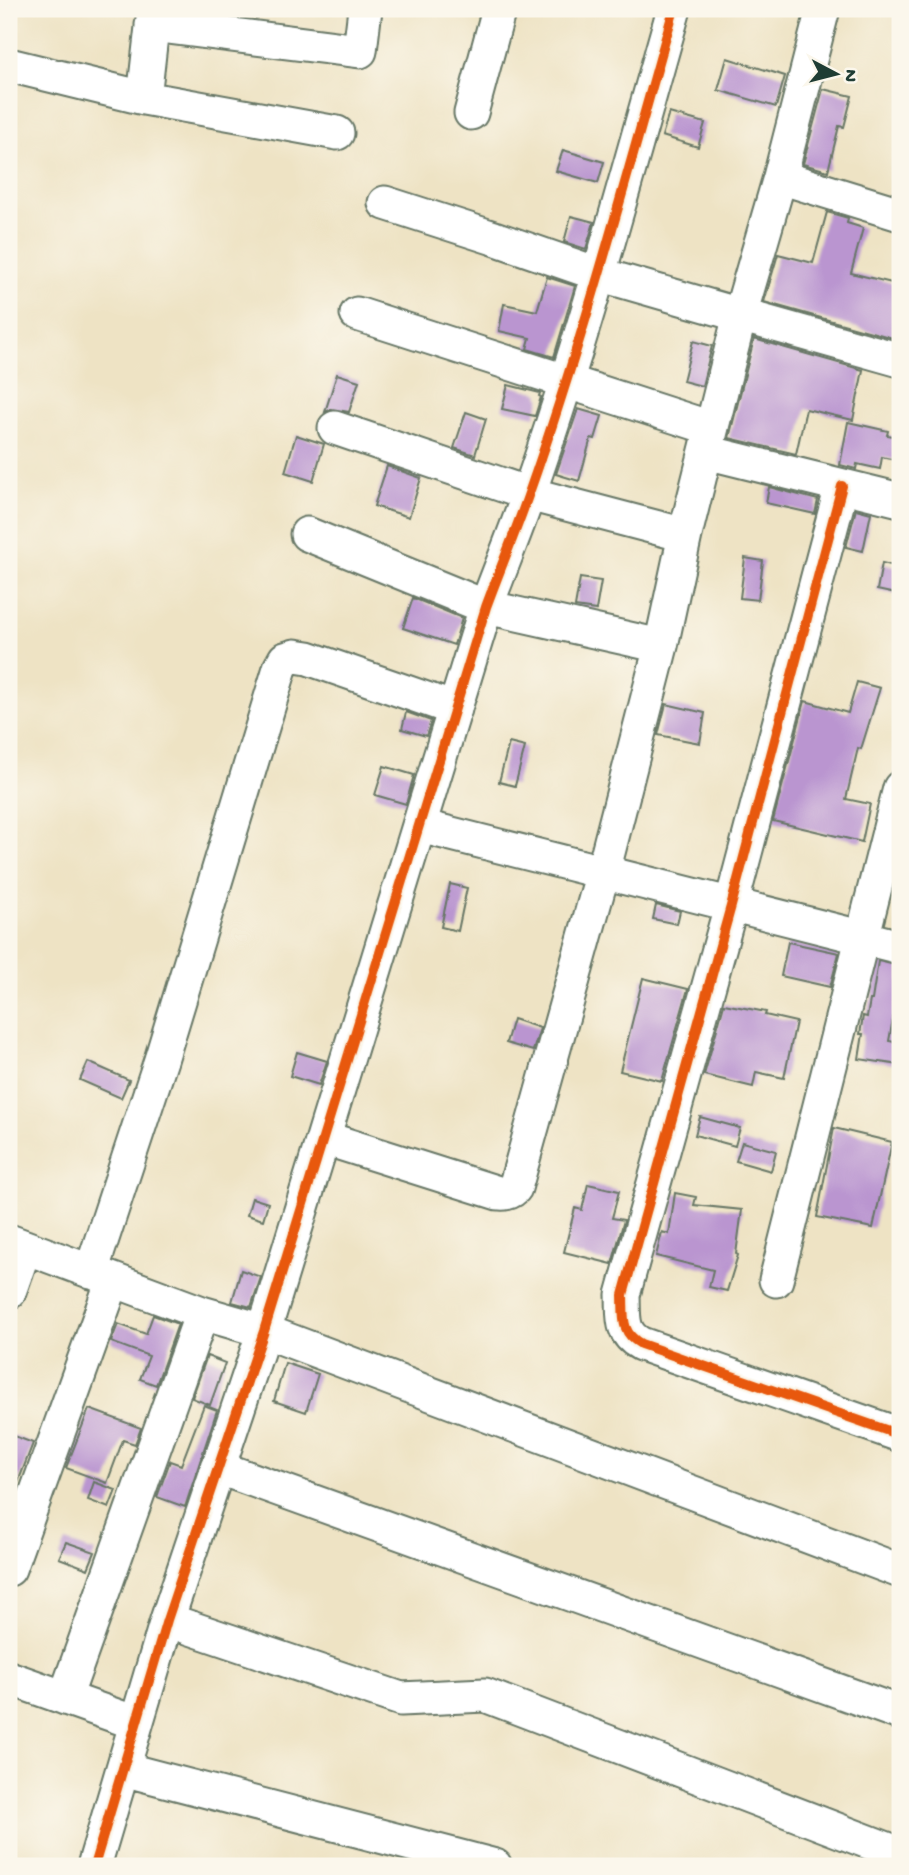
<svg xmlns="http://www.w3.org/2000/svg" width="909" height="1875" font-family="'Gochi Hand',sans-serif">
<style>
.building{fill:#ba95d0}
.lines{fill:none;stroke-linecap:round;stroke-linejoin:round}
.minor-casing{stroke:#677766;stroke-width:37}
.minor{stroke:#fff;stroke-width:33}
.cycleway-casing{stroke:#fbf7ec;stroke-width:15}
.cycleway{stroke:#e8590c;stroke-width:10}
</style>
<rect width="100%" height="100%" fill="#fbf7ec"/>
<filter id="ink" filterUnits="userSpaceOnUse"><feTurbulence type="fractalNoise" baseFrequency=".0143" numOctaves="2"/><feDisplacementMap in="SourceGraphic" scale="14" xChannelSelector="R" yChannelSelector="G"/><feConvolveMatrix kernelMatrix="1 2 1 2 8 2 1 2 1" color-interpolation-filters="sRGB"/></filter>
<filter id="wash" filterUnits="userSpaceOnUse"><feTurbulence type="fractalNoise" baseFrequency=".00686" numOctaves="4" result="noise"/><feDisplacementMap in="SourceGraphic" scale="28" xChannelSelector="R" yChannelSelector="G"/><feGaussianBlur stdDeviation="1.57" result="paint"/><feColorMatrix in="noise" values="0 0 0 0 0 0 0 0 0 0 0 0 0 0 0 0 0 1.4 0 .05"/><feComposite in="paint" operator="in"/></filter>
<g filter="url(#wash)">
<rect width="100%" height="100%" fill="#eee3c4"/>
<g id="blocks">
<!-- building -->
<path class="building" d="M 727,58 L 785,76 L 776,107 L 718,90 Z
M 823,89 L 852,96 L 844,127 L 839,126 L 828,171 L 803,164 Z
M 669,113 L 705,123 L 698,147 L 662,136 Z
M 563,150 L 604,162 L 598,183 L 556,171 Z
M 827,212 L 848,218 L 847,223 L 863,228 L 851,273 L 900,285 L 900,340 L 764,302 L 778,254 L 813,263 Z
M 571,216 L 594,222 L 586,249 L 564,242 Z
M 547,277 L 575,286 L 554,357 L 527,349 L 530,338 L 499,331 L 504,304 L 537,311 Z
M 754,339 L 863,370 L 853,420 L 806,409 L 796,454 L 729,438 Z
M 693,341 L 712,346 L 702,386 L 683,381 Z
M 337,374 L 359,381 L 349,412 L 332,409 L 325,412 Z
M 508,385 L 540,393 L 539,396 L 541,397 L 535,416 L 502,409 Z
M 578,409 L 602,416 L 595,439 L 591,438 L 579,481 L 556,474 Z
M 466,412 L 486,419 L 475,455 L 454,448 Z
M 848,422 L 888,431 L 887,435 L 900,437 L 900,461 L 882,457 L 880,469 L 857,464 L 856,469 L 840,465 Z
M 296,435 L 324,444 L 313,481 L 285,472 Z
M 387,466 L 421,478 L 409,517 L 374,506 Z
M 769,487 L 818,500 L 815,514 L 766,503 Z
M 856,509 L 871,513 L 863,551 L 846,547 Z
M 745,558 L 763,561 L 758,600 L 740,598 Z
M 882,563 L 900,567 L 900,595 L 877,590 Z
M 580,578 L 601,581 L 596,610 L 575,607 Z
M 413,598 L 462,618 L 454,645 L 403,628 Z
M 857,682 L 880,688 L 861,749 L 858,748 L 846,799 L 870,804 L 862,842 L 773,821 L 805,701 L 848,713 Z
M 666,704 L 705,713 L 700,743 L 658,735 Z
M 406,712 L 431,721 L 426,736 L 402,729 Z
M 509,743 L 525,747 L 515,786 L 499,782 Z
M 384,766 L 414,775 L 406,804 L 375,795 Z
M 450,884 L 467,888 L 458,931 L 441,927 Z
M 656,905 L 680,911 L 677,924 L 653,919 Z
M 788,942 L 839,953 L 830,987 L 781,976 Z
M 878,961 L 900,966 L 900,1003 L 896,1002 L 889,1041 L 900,1043 L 900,1065 L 859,1059 L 863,1034 L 860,1034 L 863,1016 L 867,1017 L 870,1000 L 872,1000 Z
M 643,978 L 688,989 L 662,1081 L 620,1071 Z
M 724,1004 L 766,1012 L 765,1015 L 796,1022 L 784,1078 L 756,1072 L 753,1087 L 704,1075 Z
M 513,1019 L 540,1028 L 533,1051 L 506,1043 Z
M 297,1052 L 327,1061 L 319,1085 L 290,1076 Z
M 88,1062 L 129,1080 L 121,1098 L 80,1080 Z
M 700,1117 L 740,1128 L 735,1146 L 695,1135 Z
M 834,1128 L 892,1142 L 873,1228 L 817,1217 Z
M 742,1142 L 776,1151 L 771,1171 L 736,1161 Z
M 588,1184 L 619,1191 L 612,1218 L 624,1220 L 612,1264 L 564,1252 L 575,1208 L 582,1210 Z
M 675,1193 L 696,1197 L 694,1205 L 742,1210 L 736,1254 L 738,1255 L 727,1291 L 709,1287 L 713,1270 L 656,1256 L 662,1232 L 669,1234 Z
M 252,1198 L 268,1203 L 263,1220 L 247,1215 Z
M 241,1270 L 261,1277 L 251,1307 L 232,1302 Z
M 153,1315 L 178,1324 L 156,1385 L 140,1379 L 149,1356 L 111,1342 L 118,1324 L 146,1334 Z
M 207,1356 L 225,1363 L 210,1405 L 192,1398 Z
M 285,1363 L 318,1374 L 306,1412 L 274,1401 Z
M 204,1405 L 217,1410 L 185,1507 L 157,1497 L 170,1461 L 181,1465 Z
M 89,1409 L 141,1428 L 135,1444 L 123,1440 L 107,1483 L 66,1468 Z
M 9,1434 L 33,1443 L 10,1503 L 9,1503 Z
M 94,1482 L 116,1490 L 109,1508 L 88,1500 Z
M 66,1542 L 95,1552 L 88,1569 L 59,1558 Z"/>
</g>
</g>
<g filter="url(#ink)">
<use href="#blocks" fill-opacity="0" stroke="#677766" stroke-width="2"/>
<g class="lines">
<defs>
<path id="minor" d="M 823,9 L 780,177 L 740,315 L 900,360
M 152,25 L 360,51 L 365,9
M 9,65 L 144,98 L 337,133
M 144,98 L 154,9
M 471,113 L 499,9
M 780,177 L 900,214
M 357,314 L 711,428
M 335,428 L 529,494 L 685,535 L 740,315 L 598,274 L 494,238 L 385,203
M 706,452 L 900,500
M 842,486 L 731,906 L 623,1295 C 624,1316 620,1333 641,1344 L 900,1435
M 307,534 L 486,607 L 661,646
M 420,826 L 900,947
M 324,1138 L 498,1193 C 505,1194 510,1193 515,1188 L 603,872 L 661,646 L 685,535
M 9,1241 L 202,1313 L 264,1331 L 900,1571
M 91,1272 L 161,1060 L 280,668 L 285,659 L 295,656 L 308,658 L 455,709
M 776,1280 L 900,788
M 9,1292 L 25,1247
M 217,1467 L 900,1713
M 9,1569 L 113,1280
M 167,1620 L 401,1699 L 485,1695 L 900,1854
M 9,1678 L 136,1723
M 65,1698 L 202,1313
M 123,1769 L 495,1866
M 94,1866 L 167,1620 L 264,1331 L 486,607 C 500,569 516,531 529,493 C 585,334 628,171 674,9"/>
</defs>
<!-- minor casing -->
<use href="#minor" class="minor-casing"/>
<!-- minor -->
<use href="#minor" class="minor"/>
<defs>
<path id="cycleway" d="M 842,486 L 731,906 L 623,1295 C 624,1316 620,1333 641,1344 L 900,1435
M 94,1866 L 167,1620 L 264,1331 L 486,607 C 500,569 516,531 529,493 C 585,334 628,171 674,9"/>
</defs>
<!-- cycleway casing -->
<use href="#cycleway" class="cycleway-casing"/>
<!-- cycleway -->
<use href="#cycleway" class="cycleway"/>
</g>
</g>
<!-- margin -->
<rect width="909" height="1875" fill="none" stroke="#fbf7ec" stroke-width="35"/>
<!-- north arrow -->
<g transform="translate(836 74) rotate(97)" stroke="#fbf7ec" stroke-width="5" paint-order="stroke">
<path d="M0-5L12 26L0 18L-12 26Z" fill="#1f3d34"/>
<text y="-10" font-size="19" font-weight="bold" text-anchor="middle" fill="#1f3d34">N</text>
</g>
</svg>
